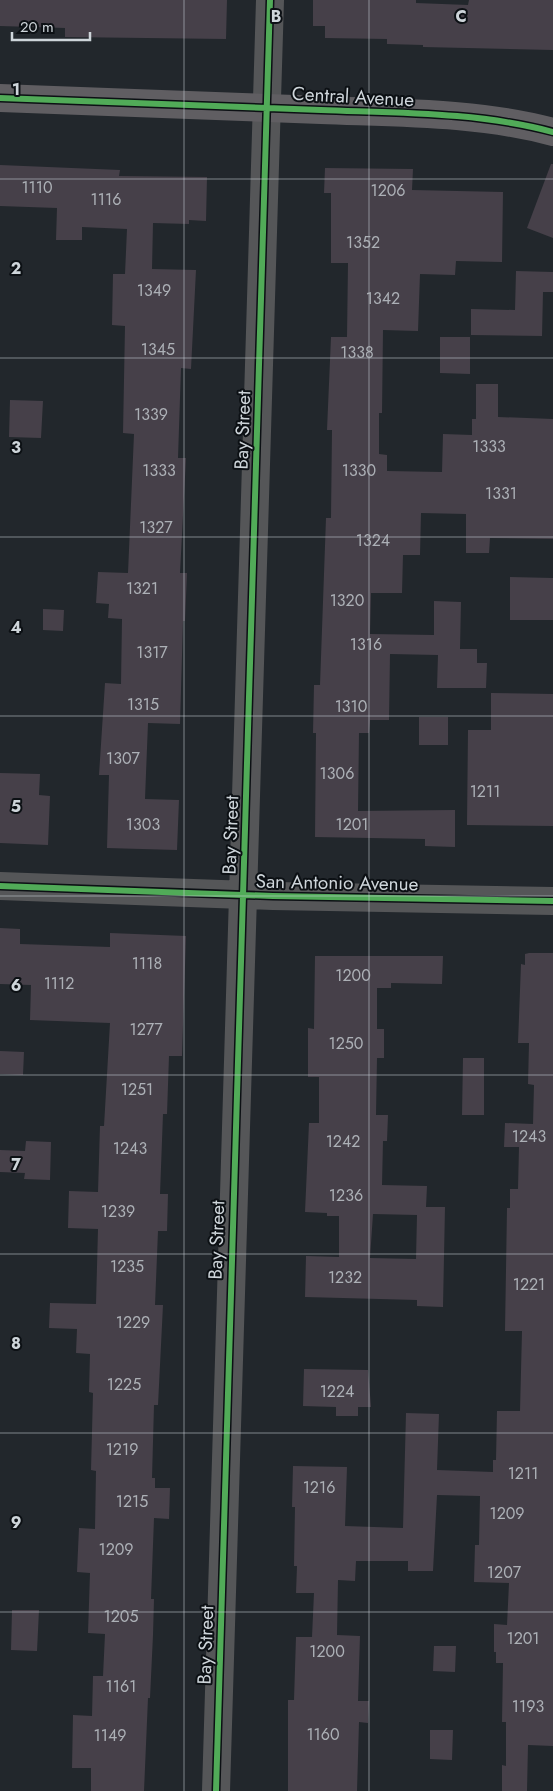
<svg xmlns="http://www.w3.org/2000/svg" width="553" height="1791" font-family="Jost,sans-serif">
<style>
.building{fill:#464049;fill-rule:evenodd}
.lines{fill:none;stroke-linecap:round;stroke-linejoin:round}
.minor{stroke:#555658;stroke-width:28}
.major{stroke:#605e62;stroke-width:28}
.cycleway-casing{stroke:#0c1014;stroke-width:9}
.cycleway{stroke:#51ab58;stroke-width:6}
.grid{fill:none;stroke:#ced5da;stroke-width:1;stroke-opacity:0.55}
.labels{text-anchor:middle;stroke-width:4;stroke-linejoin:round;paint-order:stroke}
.number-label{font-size:16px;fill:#acb0b6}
.street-label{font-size:19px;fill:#ced5da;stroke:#0c1014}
.grid-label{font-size:16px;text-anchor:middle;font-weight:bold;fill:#ced5da;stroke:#0c1014;stroke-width:4;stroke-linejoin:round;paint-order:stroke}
</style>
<rect width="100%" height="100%" fill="#22272c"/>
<!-- building -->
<path class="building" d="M 0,0 L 227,0 L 226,39 L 65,37 L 65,28 L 0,26 Z
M 313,0 L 416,0 L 416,3 L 468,5 L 469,0 L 553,0 L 553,50 L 423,47 L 423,45 L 387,44 L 387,39 L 325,38 L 325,26 L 313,26 Z
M 551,164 L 553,164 L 553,238 L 527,228 Z
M 0,165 L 120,170 L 119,176 L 207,177 L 206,221 L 189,220 L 189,224 L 153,223 L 152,269 L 196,270 L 191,369 L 181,368 L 178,458 L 186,458 L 180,573 L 187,573 L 185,621 L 183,621 L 180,724 L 148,723 L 145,799 L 179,800 L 177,850 L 107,848 L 109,775 L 99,775 L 105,683 L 121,684 L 122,619 L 108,618 L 109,604 L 96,603 L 98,572 L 128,573 L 134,434 L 123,433 L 125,326 L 112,325 L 113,274 L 125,274 L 127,229 L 82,227 L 82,240 L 56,240 L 57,208 L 0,206 Z
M 325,168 L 413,169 L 412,190 L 503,192 L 502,262 L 456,261 L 455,275 L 420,274 L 418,331 L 383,330 L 382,413 L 379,413 L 379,454 L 387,455 L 387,471 L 442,472 L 443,434 L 472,435 L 472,419 L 476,419 L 476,384 L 498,384 L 498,417 L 553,419 L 553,539 L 490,538 L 489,553 L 466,553 L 466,514 L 421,513 L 420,555 L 403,555 L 402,593 L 371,593 L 370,634 L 434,635 L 434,601 L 461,602 L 460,649 L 477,649 L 477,663 L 487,663 L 486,688 L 437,688 L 438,655 L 390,654 L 389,720 L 370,720 L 369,733 L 359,733 L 358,811 L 455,810 L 455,847 L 425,846 L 425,839 L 315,837 L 316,733 L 313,733 L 314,685 L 320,685 L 326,518 L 331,518 L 332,430 L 327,430 L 331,337 L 347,337 L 348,263 L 331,263 L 331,193 L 324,193 Z
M 516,271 L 553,272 L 553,292 L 543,292 L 542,336 L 471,335 L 471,309 L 515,310 Z
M 440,337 L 470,337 L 470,374 L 440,373 Z
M 10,400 L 43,401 L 41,438 L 9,437 Z
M 510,577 L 553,578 L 553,620 L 510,620 Z
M 43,609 L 64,610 L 63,631 L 43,630 Z
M 491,693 L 553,694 L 553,826 L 467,825 L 468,730 L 491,730 Z
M 419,717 L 448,717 L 448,745 L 419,745 Z
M 0,773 L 40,774 L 39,795 L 50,796 L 48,845 L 0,843 Z
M 0,928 L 20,929 L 20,944 L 110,947 L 110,933 L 186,936 L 182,1056 L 169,1056 L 167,1114 L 163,1114 L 160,1194 L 168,1194 L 167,1231 L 158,1231 L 155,1305 L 163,1305 L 158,1405 L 154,1405 L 152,1478 L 155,1478 L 155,1488 L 170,1488 L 169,1519 L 154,1518 L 151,1599 L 154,1599 L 153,1635 L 150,1698 L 148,1698 L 144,1791 L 91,1791 L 91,1768 L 72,1768 L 73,1715 L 92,1716 L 93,1676 L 103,1676 L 105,1634 L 88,1633 L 90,1573 L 77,1572 L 79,1528 L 95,1529 L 96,1471 L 91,1470 L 93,1393 L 89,1392 L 90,1354 L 76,1353 L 77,1329 L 49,1328 L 50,1303 L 96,1304 L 98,1229 L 68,1228 L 69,1191 L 98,1192 L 100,1126 L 104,1126 L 110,1023 L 30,1020 L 31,985 L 0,984 Z
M 529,953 L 553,953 L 553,1746 L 528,1745 L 527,1791 L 502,1791 L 502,1765 L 506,1766 L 506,1722 L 502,1722 L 503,1663 L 496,1663 L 496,1652 L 494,1652 L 494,1624 L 507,1625 L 509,1583 L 474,1582 L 475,1545 L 479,1545 L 480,1496 L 437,1495 L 433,1571 L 408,1571 L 408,1561 L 356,1561 L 355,1581 L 338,1580 L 337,1635 L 360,1636 L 358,1701 L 369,1701 L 368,1723 L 359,1722 L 357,1791 L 288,1791 L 288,1700 L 294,1700 L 296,1637 L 312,1637 L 314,1593 L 296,1593 L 297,1566 L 294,1566 L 295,1507 L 292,1507 L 293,1466 L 347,1467 L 345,1526 L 403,1528 L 406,1413 L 439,1414 L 437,1470 L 493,1472 L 493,1460 L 496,1460 L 497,1411 L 520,1411 L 522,1331 L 505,1331 L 507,1208 L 510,1208 L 510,1189 L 518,1189 L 519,1147 L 504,1147 L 505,1123 L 533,1124 L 534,1085 L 528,1084 L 529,1043 L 518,1043 L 521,964 L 525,965 L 525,954 Z
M 315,956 L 443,956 L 442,984 L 391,983 L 391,988 L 377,988 L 377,1029 L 384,1029 L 384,1058 L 377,1058 L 376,1115 L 388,1115 L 387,1141 L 383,1141 L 382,1185 L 427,1186 L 426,1207 L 445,1207 L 443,1307 L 417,1306 L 417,1300 L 305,1297 L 306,1256 L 339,1257 L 339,1216 L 327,1216 L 327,1213 L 305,1212 L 309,1123 L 319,1123 L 319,1077 L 308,1077 L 308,1028 L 314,1029 ZM 373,1214 L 417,1215 L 416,1259 L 370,1258 Z
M 0,1051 L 24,1052 L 23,1075 L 0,1074 Z
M 463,1058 L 484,1058 L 484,1115 L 462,1115 Z
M 26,1141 L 51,1142 L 50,1180 L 24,1179 L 25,1173 L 0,1172 L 0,1150 L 25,1151 Z
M 304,1369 L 368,1370 L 371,1407 L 358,1407 L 358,1416 L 336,1416 L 336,1407 L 303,1406 Z
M 12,1610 L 39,1610 L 37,1651 L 11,1650 Z
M 434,1646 L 456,1646 L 455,1672 L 433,1671 Z
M 430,1730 L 453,1730 L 452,1760 L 430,1759 Z"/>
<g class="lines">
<!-- minor -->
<path class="minor" d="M 0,886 L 273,896 L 553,901
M 216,1791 L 270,0"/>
<!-- major -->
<path class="major" d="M 0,98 C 107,101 214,105 321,110 C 398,113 479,112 553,132"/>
<defs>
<path id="cycleway" d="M 0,98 C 107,101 214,105 321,110 C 398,113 479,112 553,132
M 0,886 L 273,896 L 553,901
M 216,1791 L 270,0"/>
</defs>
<!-- cycleway casing -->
<use href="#cycleway" class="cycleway-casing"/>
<!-- cycleway -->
<use href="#cycleway" class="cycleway"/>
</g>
<!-- grid -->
<path class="grid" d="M 184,0 L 184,1791M 369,0 L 369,1791M 0,179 L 553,179M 0,358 L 553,358M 0,537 L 553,537M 0,716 L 553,716M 0,896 L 553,896M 0,1075 L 553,1075M 0,1254 L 553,1254M 0,1433 L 553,1433M 0,1612 L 553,1612"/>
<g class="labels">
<!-- number labels -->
<g class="number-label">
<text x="37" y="193">1110</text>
<text x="388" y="196">1206</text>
<text x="106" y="205">1116</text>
<text x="363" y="248">1352</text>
<text x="154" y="296">1349</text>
<text x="383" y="304">1342</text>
<text x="158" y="355">1345</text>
<text x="357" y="358">1338</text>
<text x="151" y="420">1339</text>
<text x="489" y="452">1333</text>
<text x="159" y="476">1333</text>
<text x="359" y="476">1330</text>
<text x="501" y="499">1331</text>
<text x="156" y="533">1327</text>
<text x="373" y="546">1324</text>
<text x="142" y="594">1321</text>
<text x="347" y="606">1320</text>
<text x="366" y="650">1316</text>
<text x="152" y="658">1317</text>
<text x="143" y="710">1315</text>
<text x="351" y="712">1310</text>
<text x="123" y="764">1307</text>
<text x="337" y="779">1306</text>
<text x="485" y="797">1211</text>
<text x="143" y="830">1303</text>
<text x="352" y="830">1201</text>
<text x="147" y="969">1118</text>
<text x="353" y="981">1200</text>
<text x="59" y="989">1112</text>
<text x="146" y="1035">1277</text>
<text x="346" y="1049">1250</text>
<text x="137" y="1095">1251</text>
<text x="529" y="1142">1243</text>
<text x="343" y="1147">1242</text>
<text x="130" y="1154">1243</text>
<text x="346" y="1201">1236</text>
<text x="118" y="1217">1239</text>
<text x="127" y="1272">1235</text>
<text x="345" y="1283">1232</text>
<text x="529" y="1290">1221</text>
<text x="133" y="1328">1229</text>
<text x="124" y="1390">1225</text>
<text x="337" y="1397">1224</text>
<text x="122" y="1455">1219</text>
<text x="523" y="1479">1211</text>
<text x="319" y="1493">1216</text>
<text x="132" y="1507">1215</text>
<text x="507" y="1519">1209</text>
<text x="116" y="1555">1209</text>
<text x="504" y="1578">1207</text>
<text x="121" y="1622">1205</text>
<text x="523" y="1644">1201</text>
<text x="327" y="1657">1200</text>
<text x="121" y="1692">1161</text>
<text x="528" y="1712">1193</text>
<text x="323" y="1740">1160</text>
<text x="110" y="1741">1149</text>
</g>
<!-- street labels -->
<g class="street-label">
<text transform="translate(353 96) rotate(3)" y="7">Central Avenue</text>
<text transform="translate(242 430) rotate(-88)" y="7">Bay Street</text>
<text transform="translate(230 835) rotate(-88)" y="7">Bay Street</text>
<text transform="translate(337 882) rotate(1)" y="7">San Antonio Avenue</text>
<text transform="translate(216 1240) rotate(-88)" y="7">Bay Street</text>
<text transform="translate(205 1645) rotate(-88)" y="7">Bay Street</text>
</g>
</g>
<g class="grid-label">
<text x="276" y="22">B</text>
<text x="461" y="22">C</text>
<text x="16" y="95">1</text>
<text x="16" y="274">2</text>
<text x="16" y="453">3</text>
<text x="16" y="633">4</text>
<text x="16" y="812">5</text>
<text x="16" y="991">6</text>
<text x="16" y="1170">7</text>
<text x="16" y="1349">8</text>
<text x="16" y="1528">9</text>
</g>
<!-- scale -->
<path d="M12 32v8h78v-8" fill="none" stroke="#ced5da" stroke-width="2.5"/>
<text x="20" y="32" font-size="15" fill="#ced5da" stroke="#0c1014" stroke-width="4" paint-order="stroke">20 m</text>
</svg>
